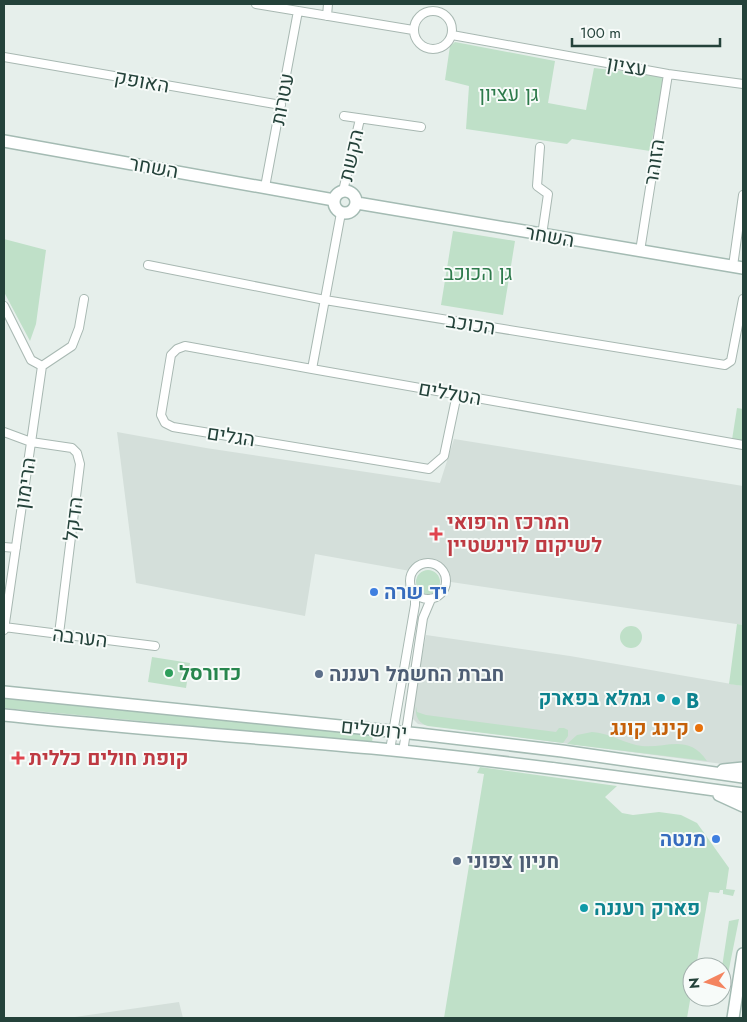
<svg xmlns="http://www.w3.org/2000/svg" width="747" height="1022" font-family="Jost,Heebo,sans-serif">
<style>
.built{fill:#d4dfda}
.green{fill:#bfe0c8}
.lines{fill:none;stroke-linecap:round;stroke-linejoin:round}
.street-casing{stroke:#a8b8b2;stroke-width:10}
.secondary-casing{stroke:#a4bbb3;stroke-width:14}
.street{stroke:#fff;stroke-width:8}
.secondary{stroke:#fff;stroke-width:11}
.health-dot{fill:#e0444e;stroke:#f7fbf9;stroke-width:2}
.shop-dot{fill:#3f7fe0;stroke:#f7fbf9;stroke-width:2}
.leisure-dot{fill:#2e9e5b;stroke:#f7fbf9;stroke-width:2}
.service-dot{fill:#5c6f8a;stroke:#f7fbf9;stroke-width:2}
.culture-dot{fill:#0f9aa8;stroke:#f7fbf9;stroke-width:2}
.food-dot{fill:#e8710a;stroke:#f7fbf9;stroke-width:2}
.labels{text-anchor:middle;stroke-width:4;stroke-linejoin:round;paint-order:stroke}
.street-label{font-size:20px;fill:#24423a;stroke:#f7fbf9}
.park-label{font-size:20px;fill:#2d7a4b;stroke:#f7fbf9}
.health-label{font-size:20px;font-weight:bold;fill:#be3a42;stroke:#f7fbf9;text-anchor:start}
.shop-label{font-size:20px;font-weight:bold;fill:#366cbe;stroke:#f7fbf9;text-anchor:start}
.leisure-label{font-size:20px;font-weight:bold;fill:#27864d;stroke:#f7fbf9;text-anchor:start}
.service-label{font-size:20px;font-weight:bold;fill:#4e5e75;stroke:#f7fbf9;text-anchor:start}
.culture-label{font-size:20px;font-weight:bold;fill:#0d838f;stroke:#f7fbf9;text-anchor:start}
.food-label{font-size:20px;font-weight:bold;fill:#c56008;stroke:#f7fbf9;text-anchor:end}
</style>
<rect width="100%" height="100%" fill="#e6efeb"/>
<!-- built -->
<path class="built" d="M 117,432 L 206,448 L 440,483 L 454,439 L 743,486 L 743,625 L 451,582 L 438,564 L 427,560 L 413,565 L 410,571 L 315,554 L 305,616 L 136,583 Z
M 426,635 L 570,656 L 743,686 L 743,764 L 730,765 L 418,724 L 412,718 L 411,713 Z
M 179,1002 L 183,1018 L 75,1017 Z"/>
<!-- green -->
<path class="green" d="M 455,42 L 555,61 L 548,103 L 586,110 L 594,68 L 664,76 L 650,151 L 572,139 L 567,144 L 466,129 L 469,86 L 445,80 L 450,46 Z
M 453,231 L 515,241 L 503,315 L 441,305 Z
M 4,239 L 46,250 L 36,324 L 30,341 L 4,292 Z
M 737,408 L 743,409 L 743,448 L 731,446 Z
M416 582a12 12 0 1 1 24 0a12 12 0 1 1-24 0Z
M 737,624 L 743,625 L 743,686 L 729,684 Z
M620 637a11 11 0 1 1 22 0a11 11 0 1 1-22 0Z
M 152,657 L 190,663 L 186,688 L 148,682 Z
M 4,698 L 373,734 L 372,743 L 4,708 Z
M 416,706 L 417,712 L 426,715 L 556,732 L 559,728 L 564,728 L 568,730 L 568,736 L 563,743 L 428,726 C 418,723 415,716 416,706 Z
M 592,732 C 609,733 620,741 636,745 C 663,751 687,731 707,761 L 567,744 L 577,735 Z
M 480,767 L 617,786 L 605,797 L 622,813 L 633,815 L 659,812 L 681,815 L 697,823 L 729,868 L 726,889 L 735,890 L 733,896 L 723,894 L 723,890 L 720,890 L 719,893 L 709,892 L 696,967 L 692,967 L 692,989 L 687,1018 L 444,1018 L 484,774 L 477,773 Z
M 739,919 L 724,994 L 722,994 L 722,967 L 729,921 Z"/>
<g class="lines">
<defs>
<path id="street" d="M 256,4 L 413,30
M414 30a19 19 0 1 1 38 0a19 19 0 1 1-38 0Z
M 327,16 L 328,4
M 452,35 L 668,74 L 743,84
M 4,57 L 281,105
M 344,116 L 421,127
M 540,147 L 537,186 L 548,194 L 542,235
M 265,187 L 298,11
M 343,191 L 360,119
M 341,213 L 312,369 L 743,445
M 640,251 L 668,74
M 148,265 L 325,300 L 725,365 L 731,361 L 743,299
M 733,266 L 743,195
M 4,306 L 31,360 L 42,366 L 72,346 L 79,328 L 84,299
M 312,369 L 185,346 L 177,349 L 171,355 L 161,415 L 165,423 L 173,427 L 429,469 L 444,456 L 457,394
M 4,432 L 31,442 L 72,448 L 77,453 L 80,464 L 59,634
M 4,547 L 16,548
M410 581a18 18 0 1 1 36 0a18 18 0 1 1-36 0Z
M 4,627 L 155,646
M 4,630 L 42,366
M 390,750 L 415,605 L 415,594
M 403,752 L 423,618 L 431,599"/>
<path id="secondary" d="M 4,141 L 334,200
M334 202a11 11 0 1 1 22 0a11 11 0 1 1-22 0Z
M 357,203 L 743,268
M 4,692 L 419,734 L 562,751 L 743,777
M 4,715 C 126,728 249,737 372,748 C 496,760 620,777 743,794
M 723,770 L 743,768
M 719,795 L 743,806
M 733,1018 L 743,954"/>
</defs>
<!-- street casing -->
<use href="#street" class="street-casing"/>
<!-- secondary casing -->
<use href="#secondary" class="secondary-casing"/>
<!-- street -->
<use href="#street" class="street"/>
<!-- secondary -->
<use href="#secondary" class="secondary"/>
</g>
<!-- markers -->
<g class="health-dot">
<path d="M433.5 526.5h5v5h5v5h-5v5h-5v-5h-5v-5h5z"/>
<path d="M15.5 750.5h5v5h5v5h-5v5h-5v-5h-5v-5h5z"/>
</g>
<g class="shop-dot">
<circle cx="374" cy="592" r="5"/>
<circle cx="716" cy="839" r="5"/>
</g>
<circle class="leisure-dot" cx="169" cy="673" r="5"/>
<g class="service-dot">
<circle cx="319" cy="674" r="5"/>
<circle cx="457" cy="861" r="5"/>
</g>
<g class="culture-dot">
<circle cx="661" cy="698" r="5"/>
<circle cx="676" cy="701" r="5"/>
<circle cx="584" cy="908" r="5"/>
</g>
<circle class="food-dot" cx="699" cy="728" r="5"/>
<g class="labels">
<!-- street labels -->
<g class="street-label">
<text transform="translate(627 66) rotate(10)" y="7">עציון</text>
<text transform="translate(142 81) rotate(10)" y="7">האופק</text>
<text transform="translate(282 99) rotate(-79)" y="7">עטרות</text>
<text transform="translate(351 155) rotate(-77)" y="7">הקשת</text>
<text transform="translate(654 162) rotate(-81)" y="7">הזוהר</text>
<text transform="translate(154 167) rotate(10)" y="7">השחר</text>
<text transform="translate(550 236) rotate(10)" y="7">השחר</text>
<text transform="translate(471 324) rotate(9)" y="7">הכוכב</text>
<text transform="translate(450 393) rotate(10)" y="7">הטללים</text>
<text transform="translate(231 436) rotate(9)" y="7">הגלים</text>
<text transform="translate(25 483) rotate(-82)" y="7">הרימון</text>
<text transform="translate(73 519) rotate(-83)" y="7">הדקל</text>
<text transform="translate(80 637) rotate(7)" y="7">הערבה</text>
<text transform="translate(374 729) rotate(6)" y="7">ירושלים</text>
</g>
<!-- park labels -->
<g class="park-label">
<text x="509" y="101">גן עציון</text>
<text x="478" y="280">גן הכוכב</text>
</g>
<!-- health labels -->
<g class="health-label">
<text x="447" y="529">המרכז הרפואי<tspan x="447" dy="23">לשיקום לוינשטיין</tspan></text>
<text x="29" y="765">קופת חולים כללית</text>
</g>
<!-- shop labels -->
<g class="shop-label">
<text x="384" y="599">יד שרה</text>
<text x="706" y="846" text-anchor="end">מנטה</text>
</g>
<!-- leisure labels -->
<g class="leisure-label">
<text x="179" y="680">כדורסל</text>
</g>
<!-- service labels -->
<g class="service-label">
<text x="329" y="681">חברת החשמל רעננה</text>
<text x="467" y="868">חניון צפוני</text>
</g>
<!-- culture labels -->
<g class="culture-label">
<text x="651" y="705" text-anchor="end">גמלא בפארק</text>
<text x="686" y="708">B</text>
<text x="594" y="915">פארק רעננה</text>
</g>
<!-- food labels -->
<g class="food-label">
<text x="689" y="735">קינג קונג</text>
</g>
</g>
<!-- border -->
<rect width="747" height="1022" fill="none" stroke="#24423a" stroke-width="10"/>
<!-- north arrow -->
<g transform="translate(707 982) rotate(265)"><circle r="24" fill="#f7fbf9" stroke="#a3b1ad"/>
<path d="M0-4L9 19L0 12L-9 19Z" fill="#f4845f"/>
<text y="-8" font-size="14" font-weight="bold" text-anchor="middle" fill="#24423a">N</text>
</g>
<!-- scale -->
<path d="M572 38v8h148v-8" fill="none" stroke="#24423a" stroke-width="2.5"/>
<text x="580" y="38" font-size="15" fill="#24423a" stroke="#f7fbf9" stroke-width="4" paint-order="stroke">100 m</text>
</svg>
